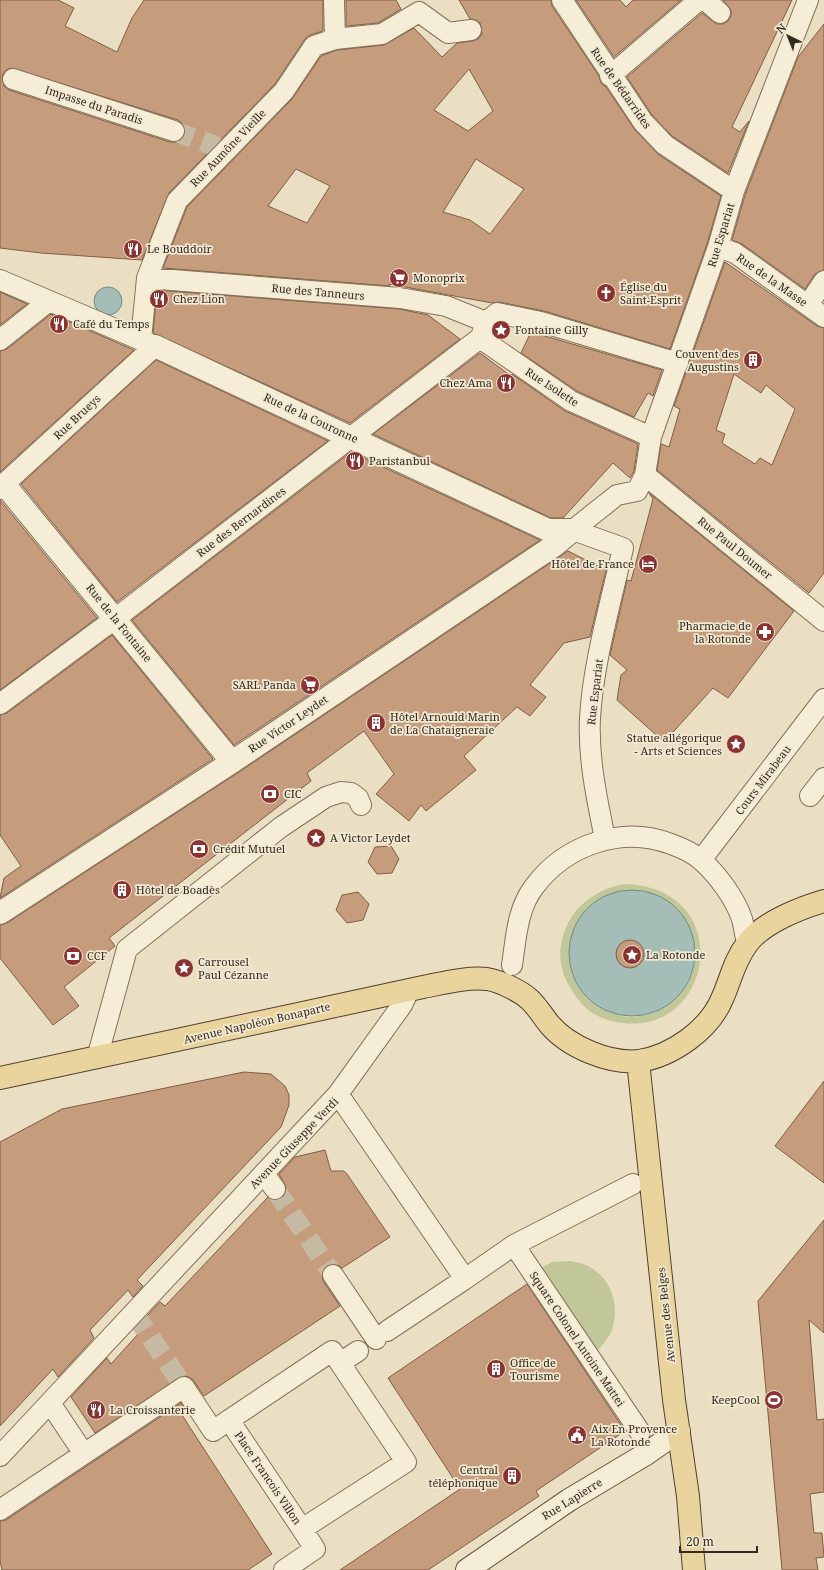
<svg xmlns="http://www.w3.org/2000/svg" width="824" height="1570" font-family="'Noto Serif',serif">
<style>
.green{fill:#c1c798;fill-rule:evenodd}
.water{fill:#a5bdb7;stroke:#6d8a84}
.building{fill:#c59c7c;stroke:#805d43;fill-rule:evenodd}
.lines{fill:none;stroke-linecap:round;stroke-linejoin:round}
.pedestrian-tunnel{stroke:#c6bba2;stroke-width:20;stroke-dasharray:20 10;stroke-linecap:butt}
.pedestrian-casing{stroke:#83715c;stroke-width:22}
.minor-casing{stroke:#83715c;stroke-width:24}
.secondary-casing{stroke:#64523f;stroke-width:24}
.primary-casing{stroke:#514030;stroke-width:24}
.pedestrian{stroke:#f6edd6;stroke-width:20}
.minor{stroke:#f6edd6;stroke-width:22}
.secondary{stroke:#f6edd6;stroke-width:22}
.primary{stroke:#ead49e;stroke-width:22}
.labels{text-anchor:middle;stroke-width:3.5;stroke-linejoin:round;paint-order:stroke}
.street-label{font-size:11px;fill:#34291e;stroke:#f2e9d2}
.poi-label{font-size:11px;fill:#34291e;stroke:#f2e9d2;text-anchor:start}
</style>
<rect width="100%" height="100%" fill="#eadfc3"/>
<!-- green -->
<path class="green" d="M 623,884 C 737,886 715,1034 623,1023 C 609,1022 593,1016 583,1005 C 568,989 557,967 561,945 C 567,911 591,891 623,884 ZM 628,890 L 642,891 L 657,895 L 669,902 L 680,912 L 695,953 L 694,967 L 689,981 L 681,993 L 647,1015 L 633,1017 L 620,1016 L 572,972 L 569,958 L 570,945 Z
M 569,1261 C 575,1262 582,1263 588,1266 C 611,1278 620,1304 612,1330 C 609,1338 601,1346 596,1353 L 540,1268 L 552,1262 Z"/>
<!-- water -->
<path class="water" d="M94 301a14 14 0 1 1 28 0a14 14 0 1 1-28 0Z
M569 953a63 63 0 1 1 126 0a63 63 0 1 1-126 0Z"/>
<!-- building -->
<path class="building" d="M 0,0 L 58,0 L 74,8 L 65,26 L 117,52 L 132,18 L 144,0 L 323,0 L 323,31 L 310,35 L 305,39 L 275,84 L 169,193 L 142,260 L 41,253 L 0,248 ZM 11,68 L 178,120 L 183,124 L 185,128 L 185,135 L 177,142 L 170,142 L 9,90 L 4,86 L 2,76 L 6,70 Z
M 346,0 L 396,0 L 401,9 L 378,23 L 346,26 Z
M 459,0 L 551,0 L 552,6 L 599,76 L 601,83 L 606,87 L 635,130 L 659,155 L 721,196 L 707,244 L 670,349 L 544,311 L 499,302 L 492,303 L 389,284 L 390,286 L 163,268 L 187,207 L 292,99 L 321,56 L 337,50 L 384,45 L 414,28 L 442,57 L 457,43 L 473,41 L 478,39 L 482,34 L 480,23 L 476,20 L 470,19 ZM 469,69 L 493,111 L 468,131 L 434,110 ZM 476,159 L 524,189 L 490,234 L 470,220 L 443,212 ZM 296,169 L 330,186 L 307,223 L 268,206 Z
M 576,0 L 620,0 L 626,7 L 633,0 L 681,0 L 614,57 Z
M 723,0 L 792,0 L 732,127 L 740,132 L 749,121 L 728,173 L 672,136 L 652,115 L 627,77 L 702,13 L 717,24 L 723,24 L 728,21 L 731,16 L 731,10 Z
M 824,24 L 824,270 L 815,274 L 805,289 L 742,244 L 732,240 L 745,195 L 798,57 Z
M 725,262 L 817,326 L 824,328 L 824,573 L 809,593 L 657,470 L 661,444 L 669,447 L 680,409 L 674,406 ZM 734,374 L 761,393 L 766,385 L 795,409 L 772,465 L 760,458 L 755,464 L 722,443 L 725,434 L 716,430 Z
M 157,290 L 399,309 L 428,315 L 460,339 L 350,423 L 153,333 Z
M 0,292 L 27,304 L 0,325 Z
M 51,314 L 134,350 L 0,472 L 0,351 L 7,349 Z
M 531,332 L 662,370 L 653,396 L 648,393 L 634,417 L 577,391 L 521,353 Z
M 480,353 L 511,376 L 512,374 L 565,411 L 638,444 L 634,471 L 630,478 L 613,463 L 563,518 L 551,518 L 373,434 Z
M 156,360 L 328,441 L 117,602 L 21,484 Z
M 351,452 L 540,540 L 234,745 L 132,620 Z
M 649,493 L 794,611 L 728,698 L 713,688 L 664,742 L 617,700 L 621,675 L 627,670 L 610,655 L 627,580 L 631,581 L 653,499 Z
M 0,500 L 97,618 L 0,690 Z
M 568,551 L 606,570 L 590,637 L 564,643 L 530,685 L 546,697 L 530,716 L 517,707 L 464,756 L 476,770 L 426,811 L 421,805 L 409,821 L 376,794 L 394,774 L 364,731 L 307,773 L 311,781 L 109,938 L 115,946 L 64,987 L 79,1006 L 53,1025 L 0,958 L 0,925 L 7,923 L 239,772 Z
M 112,635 L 213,759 L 0,898 L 4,878 L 21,866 L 0,835 L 0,715 L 7,713 Z
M 391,846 L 399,859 L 392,873 L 377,874 L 368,862 L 375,847 Z
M 358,892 L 369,904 L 363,920 L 347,923 L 336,910 L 342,895 Z
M616 954a14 14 0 1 1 28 0a14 14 0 1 1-28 0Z
M 244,1072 L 271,1074 L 285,1086 L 289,1095 L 289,1105 L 281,1127 L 137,1280 L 143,1286 L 133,1297 L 128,1290 L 90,1330 L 94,1338 L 58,1377 L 53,1369 L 0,1426 L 0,1142 L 62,1109 Z
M 824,1081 L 824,1183 L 775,1146 Z
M 325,1150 L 331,1171 L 344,1171 L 347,1174 L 390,1237 L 342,1268 L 338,1265 L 332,1264 L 323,1270 L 322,1275 L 323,1281 L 340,1306 L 204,1396 L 193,1380 L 189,1377 L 183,1376 L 95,1433 L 71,1397 L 107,1358 L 111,1364 L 149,1322 L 146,1317 L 160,1302 L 165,1306 L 268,1197 L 276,1200 L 282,1198 L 286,1193 L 286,1187 L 279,1174 L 295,1157 Z
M 824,1220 L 824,1333 L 809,1320 L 817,1420 L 824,1419 L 824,1492 L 810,1494 L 814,1533 L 822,1533 L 824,1557 L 816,1558 L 818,1570 L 782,1570 L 758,1301 Z
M 527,1284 L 625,1431 L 536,1491 L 539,1496 L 428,1570 L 340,1570 L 460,1489 L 388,1378 Z
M 181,1403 L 185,1409 L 180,1412 L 272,1554 L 248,1570 L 2,1570 L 0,1561 L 0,1521 L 6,1520 Z"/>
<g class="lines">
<!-- pedestrian-tunnel -->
<path class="pedestrian-tunnel" d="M 174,131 L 218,147
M 275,1189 L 333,1275
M 134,1313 L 184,1387"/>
<defs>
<path id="pedestrian" d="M 334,0 L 335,39
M 562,0 L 643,122 L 665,145 L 734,191
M 705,0 L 720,13
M 610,76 L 699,0
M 13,79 L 174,131
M 718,247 L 735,253 L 824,317
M 147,278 L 400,298 L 446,306 L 486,322
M 0,280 L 155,346 L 4,484
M 808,305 L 824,281
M 482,334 L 486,322 L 497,313 L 541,322 L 678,363
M 480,338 L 571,401 L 651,437
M 0,340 L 49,301
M 141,340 L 147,278 L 177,201 L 284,91 L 314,46 L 335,39 L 382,34 L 419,12 L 448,33 L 471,30
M 645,475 L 824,621
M 573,530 L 617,495 L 637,491 L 645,475 L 651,437 L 718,247 L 734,191 L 808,0
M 573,530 L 623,548 C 611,602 593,663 590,718 C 588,759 597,799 605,839
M 0,704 L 116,618 L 480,338
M 810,796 L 824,778
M 701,860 L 824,699
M 512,965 C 516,939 517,909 534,887 C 565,845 622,825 671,844 C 682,848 692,852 701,860 C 717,874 735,898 742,919 C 744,927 745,935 747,943
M 97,1058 L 127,949 L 281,827 L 326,797 L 341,792 L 351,793 L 358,798 L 361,805
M 338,1094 L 465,1279 L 387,1331
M 264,1174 L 275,1189
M 514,1245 L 633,1184
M 333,1275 L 376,1339
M 465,1279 L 514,1245 L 640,1432
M 340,1363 L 406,1462 L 302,1529 L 229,1420 L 332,1351 L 340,1363 L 358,1351
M 50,1403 L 84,1454
M 0,1456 L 338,1094 L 402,1005 L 409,990
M 0,1510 L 184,1387 L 213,1431 L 229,1420
M 284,1570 L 315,1549 L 302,1529"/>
<path id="minor" d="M 155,346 L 548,530 L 573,530
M 0,488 L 4,484 L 232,762
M 0,913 L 232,762 L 555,545 L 573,530"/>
<path id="secondary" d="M 467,1570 L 569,1500 L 646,1454 L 679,1431"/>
<path id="primary" d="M 638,1061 L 674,1400 L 688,1496 L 694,1570
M 0,1078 C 109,1055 218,1032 326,1008 C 358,1001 390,994 423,987 C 444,983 466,977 487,979 C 500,981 520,991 529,999 C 538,1007 543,1017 550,1025 C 569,1047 609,1064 639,1061 C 672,1056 709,1030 722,999 C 731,979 734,961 747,944 C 762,923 800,908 824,901"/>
</defs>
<!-- pedestrian casing -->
<use href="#pedestrian" class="pedestrian-casing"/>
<!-- minor casing -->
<use href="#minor" class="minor-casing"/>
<!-- secondary casing -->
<use href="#secondary" class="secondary-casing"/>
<!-- primary casing -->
<use href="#primary" class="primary-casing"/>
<!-- pedestrian -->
<use href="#pedestrian" class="pedestrian"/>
<!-- minor -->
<use href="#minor" class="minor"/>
<!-- secondary -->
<use href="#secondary" class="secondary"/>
<!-- primary -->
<use href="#primary" class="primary"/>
</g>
<!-- icons -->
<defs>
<symbol id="restaurant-disc" viewBox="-11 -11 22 22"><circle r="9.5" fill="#8c3231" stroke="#f2e9d2"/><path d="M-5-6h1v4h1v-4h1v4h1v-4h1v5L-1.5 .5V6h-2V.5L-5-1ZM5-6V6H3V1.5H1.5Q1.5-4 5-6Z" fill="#fff"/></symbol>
<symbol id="supermarket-disc" viewBox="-11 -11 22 22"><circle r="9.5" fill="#8c3231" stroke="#f2e9d2"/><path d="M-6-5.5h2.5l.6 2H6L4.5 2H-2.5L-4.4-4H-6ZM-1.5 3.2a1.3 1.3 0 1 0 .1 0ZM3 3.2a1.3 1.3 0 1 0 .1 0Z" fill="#fff"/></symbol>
<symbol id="church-disc" viewBox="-11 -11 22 22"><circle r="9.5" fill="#8c3231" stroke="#f2e9d2"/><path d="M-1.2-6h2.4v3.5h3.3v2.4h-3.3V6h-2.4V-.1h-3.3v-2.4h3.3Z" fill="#fff"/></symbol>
<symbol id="sight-disc" viewBox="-11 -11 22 22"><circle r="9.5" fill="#8c3231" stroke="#f2e9d2"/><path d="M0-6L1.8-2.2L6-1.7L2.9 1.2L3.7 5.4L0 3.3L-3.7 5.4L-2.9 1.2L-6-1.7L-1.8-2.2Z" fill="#fff"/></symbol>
<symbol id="building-disc" viewBox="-11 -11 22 22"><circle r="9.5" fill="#8c3231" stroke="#f2e9d2"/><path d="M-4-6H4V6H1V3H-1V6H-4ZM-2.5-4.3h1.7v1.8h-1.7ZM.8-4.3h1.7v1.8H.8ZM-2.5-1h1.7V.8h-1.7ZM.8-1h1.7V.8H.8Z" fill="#fff"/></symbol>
<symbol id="hotel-disc" viewBox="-11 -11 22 22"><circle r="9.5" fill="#8c3231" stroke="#f2e9d2"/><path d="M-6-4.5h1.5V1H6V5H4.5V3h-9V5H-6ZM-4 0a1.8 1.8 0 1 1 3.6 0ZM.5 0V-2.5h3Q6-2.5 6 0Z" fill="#fff"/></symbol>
<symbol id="pharmacy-disc" viewBox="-11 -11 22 22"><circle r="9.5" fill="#8c3231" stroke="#f2e9d2"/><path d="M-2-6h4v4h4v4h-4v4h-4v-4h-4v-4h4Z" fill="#fff"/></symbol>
<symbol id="bank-disc" viewBox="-11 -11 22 22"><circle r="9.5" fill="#8c3231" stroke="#f2e9d2"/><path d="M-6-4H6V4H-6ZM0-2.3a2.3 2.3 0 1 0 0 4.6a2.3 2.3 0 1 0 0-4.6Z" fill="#fff"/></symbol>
<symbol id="stadium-disc" viewBox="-11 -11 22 22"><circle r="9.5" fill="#8c3231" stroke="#f2e9d2"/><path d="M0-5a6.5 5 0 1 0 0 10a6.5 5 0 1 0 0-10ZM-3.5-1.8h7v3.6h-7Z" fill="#fff"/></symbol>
<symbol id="civic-disc" viewBox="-11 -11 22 22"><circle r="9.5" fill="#8c3231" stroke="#f2e9d2"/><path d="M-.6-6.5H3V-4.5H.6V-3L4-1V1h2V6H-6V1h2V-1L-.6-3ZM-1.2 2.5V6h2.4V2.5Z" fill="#fff"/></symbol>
</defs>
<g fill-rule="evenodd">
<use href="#restaurant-disc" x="122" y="238" width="22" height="22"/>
<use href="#supermarket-disc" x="388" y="267" width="22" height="22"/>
<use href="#church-disc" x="595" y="282" width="22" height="22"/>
<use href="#restaurant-disc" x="148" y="288" width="22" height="22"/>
<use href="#restaurant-disc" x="48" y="313" width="22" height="22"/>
<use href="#sight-disc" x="490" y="319" width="22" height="22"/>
<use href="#building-disc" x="742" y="349" width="22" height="22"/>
<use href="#restaurant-disc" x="495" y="372" width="22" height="22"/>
<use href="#restaurant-disc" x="344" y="450" width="22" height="22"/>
<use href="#hotel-disc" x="637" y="553" width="22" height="22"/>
<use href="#pharmacy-disc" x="754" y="621" width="22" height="22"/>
<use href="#supermarket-disc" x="299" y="674" width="22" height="22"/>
<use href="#building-disc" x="365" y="712" width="22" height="22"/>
<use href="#sight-disc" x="725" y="733" width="22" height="22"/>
<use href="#bank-disc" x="259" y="783" width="22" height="22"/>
<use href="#sight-disc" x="305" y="827" width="22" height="22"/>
<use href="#bank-disc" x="188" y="838" width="22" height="22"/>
<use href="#building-disc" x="111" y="879" width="22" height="22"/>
<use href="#sight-disc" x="621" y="944" width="22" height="22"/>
<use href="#bank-disc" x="62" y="945" width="22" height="22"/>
<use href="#sight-disc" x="173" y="957" width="22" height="22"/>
<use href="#building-disc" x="485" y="1358" width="22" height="22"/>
<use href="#stadium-disc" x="763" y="1389" width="22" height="22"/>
<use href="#restaurant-disc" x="85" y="1399" width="22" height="22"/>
<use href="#civic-disc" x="566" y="1424" width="22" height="22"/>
<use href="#building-disc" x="501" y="1465" width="22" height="22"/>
</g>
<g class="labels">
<!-- street labels -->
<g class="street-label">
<text transform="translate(621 88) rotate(55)" y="4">Rue de Bédarrides</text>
<text transform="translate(94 105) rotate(18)" y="4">Impasse du Paradis</text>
<text transform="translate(228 148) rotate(-46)" y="4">Rue Aumône Vieille</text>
<text transform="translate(721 235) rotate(-73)" y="4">Rue Espariat</text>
<text transform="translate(772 280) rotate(35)" y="4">Rue de la Masse</text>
<text transform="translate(318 292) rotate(5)" y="4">Rue des Tanneurs</text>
<text transform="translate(552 387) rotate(33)" y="4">Rue Isolette</text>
<text transform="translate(77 417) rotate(-43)" y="4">Rue Brueys</text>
<text transform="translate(311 418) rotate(25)" y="4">Rue de la Couronne</text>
<text transform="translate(241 522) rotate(-37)" y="4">Rue des Bernardines</text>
<text transform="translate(735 548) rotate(39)" y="4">Rue Paul Doumer</text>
<text transform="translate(119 623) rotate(51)" y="4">Rue de la Fontaine</text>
<text transform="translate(595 692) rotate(-83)" y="4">Rue Espariat</text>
<text transform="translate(288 724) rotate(-34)" y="4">Rue Victor Leydet</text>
<text transform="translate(763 780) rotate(-53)" y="4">Cours Mirabeau</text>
<text transform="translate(257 1023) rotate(-13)" y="4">Avenue Napoléon Bonaparte</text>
<text transform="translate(294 1143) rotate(-46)" y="4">Avenue Giuseppe Verdi</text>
<text transform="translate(666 1315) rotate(-96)" y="4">Avenue des Belges</text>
<text transform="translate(577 1339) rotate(56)" y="4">Square Colonel Antoine Mattei</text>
<text transform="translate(268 1478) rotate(56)" y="4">Place Francois Villon</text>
<text transform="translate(572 1499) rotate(-32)" y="4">Rue Lapierre</text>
</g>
<!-- poi labels -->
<g class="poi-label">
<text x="147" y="253">Le Bouddoir</text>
<text x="413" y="282">Monoprix</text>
<text x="620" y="291">Église du<tspan x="620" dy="13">Saint-Esprit</tspan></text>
<text x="173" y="303">Chez Lion</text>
<text x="73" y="328">Café du Temps</text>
<text x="515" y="334">Fontaine Gilly</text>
<text x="739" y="358" text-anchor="end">Couvent des<tspan x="739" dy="13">Augustins</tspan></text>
<text x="492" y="387" text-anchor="end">Chez Ama</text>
<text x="369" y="465">Paristanbul</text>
<text x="634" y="568" text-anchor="end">Hôtel de France</text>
<text x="751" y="630" text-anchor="end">Pharmacie de<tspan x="751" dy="13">la Rotonde</tspan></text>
<text x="296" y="689" text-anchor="end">SARL Panda</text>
<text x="390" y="721">Hôtel Arnould Marin<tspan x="390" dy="13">de La Chataigneraie</tspan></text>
<text x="722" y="742" text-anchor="end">Statue allégorique<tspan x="722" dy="13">- Arts et Sciences</tspan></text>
<text x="284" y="798">CIC</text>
<text x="330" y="842">A Victor Leydet</text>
<text x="213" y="853">Crédit Mutuel</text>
<text x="136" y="894">Hôtel de Boadès</text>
<text x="646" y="959">La Rotonde</text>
<text x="87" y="960">CCF</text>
<text x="198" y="966">Carrousel<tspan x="198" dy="13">Paul Cézanne</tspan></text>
<text x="510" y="1367">Office de<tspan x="510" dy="13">Tourisme</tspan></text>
<text x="760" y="1404" text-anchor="end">KeepCool</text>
<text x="110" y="1414">La Croissanterie</text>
<text x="591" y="1433">Aix En Provence<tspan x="591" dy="13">La Rotonde</tspan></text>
<text x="498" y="1474" text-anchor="end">Central<tspan x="498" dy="13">téléphonique</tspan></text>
</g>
</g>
<!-- north arrow -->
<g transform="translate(788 36) rotate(317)" stroke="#f2e9d2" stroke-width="3" paint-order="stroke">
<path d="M0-3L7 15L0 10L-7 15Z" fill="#34291e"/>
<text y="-6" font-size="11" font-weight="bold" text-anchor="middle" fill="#34291e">N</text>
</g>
<!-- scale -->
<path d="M680 1546v6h77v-6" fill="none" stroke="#34291e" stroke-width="2"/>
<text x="686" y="1546" font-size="12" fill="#34291e" stroke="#f2e9d2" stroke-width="3" paint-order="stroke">20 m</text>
</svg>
